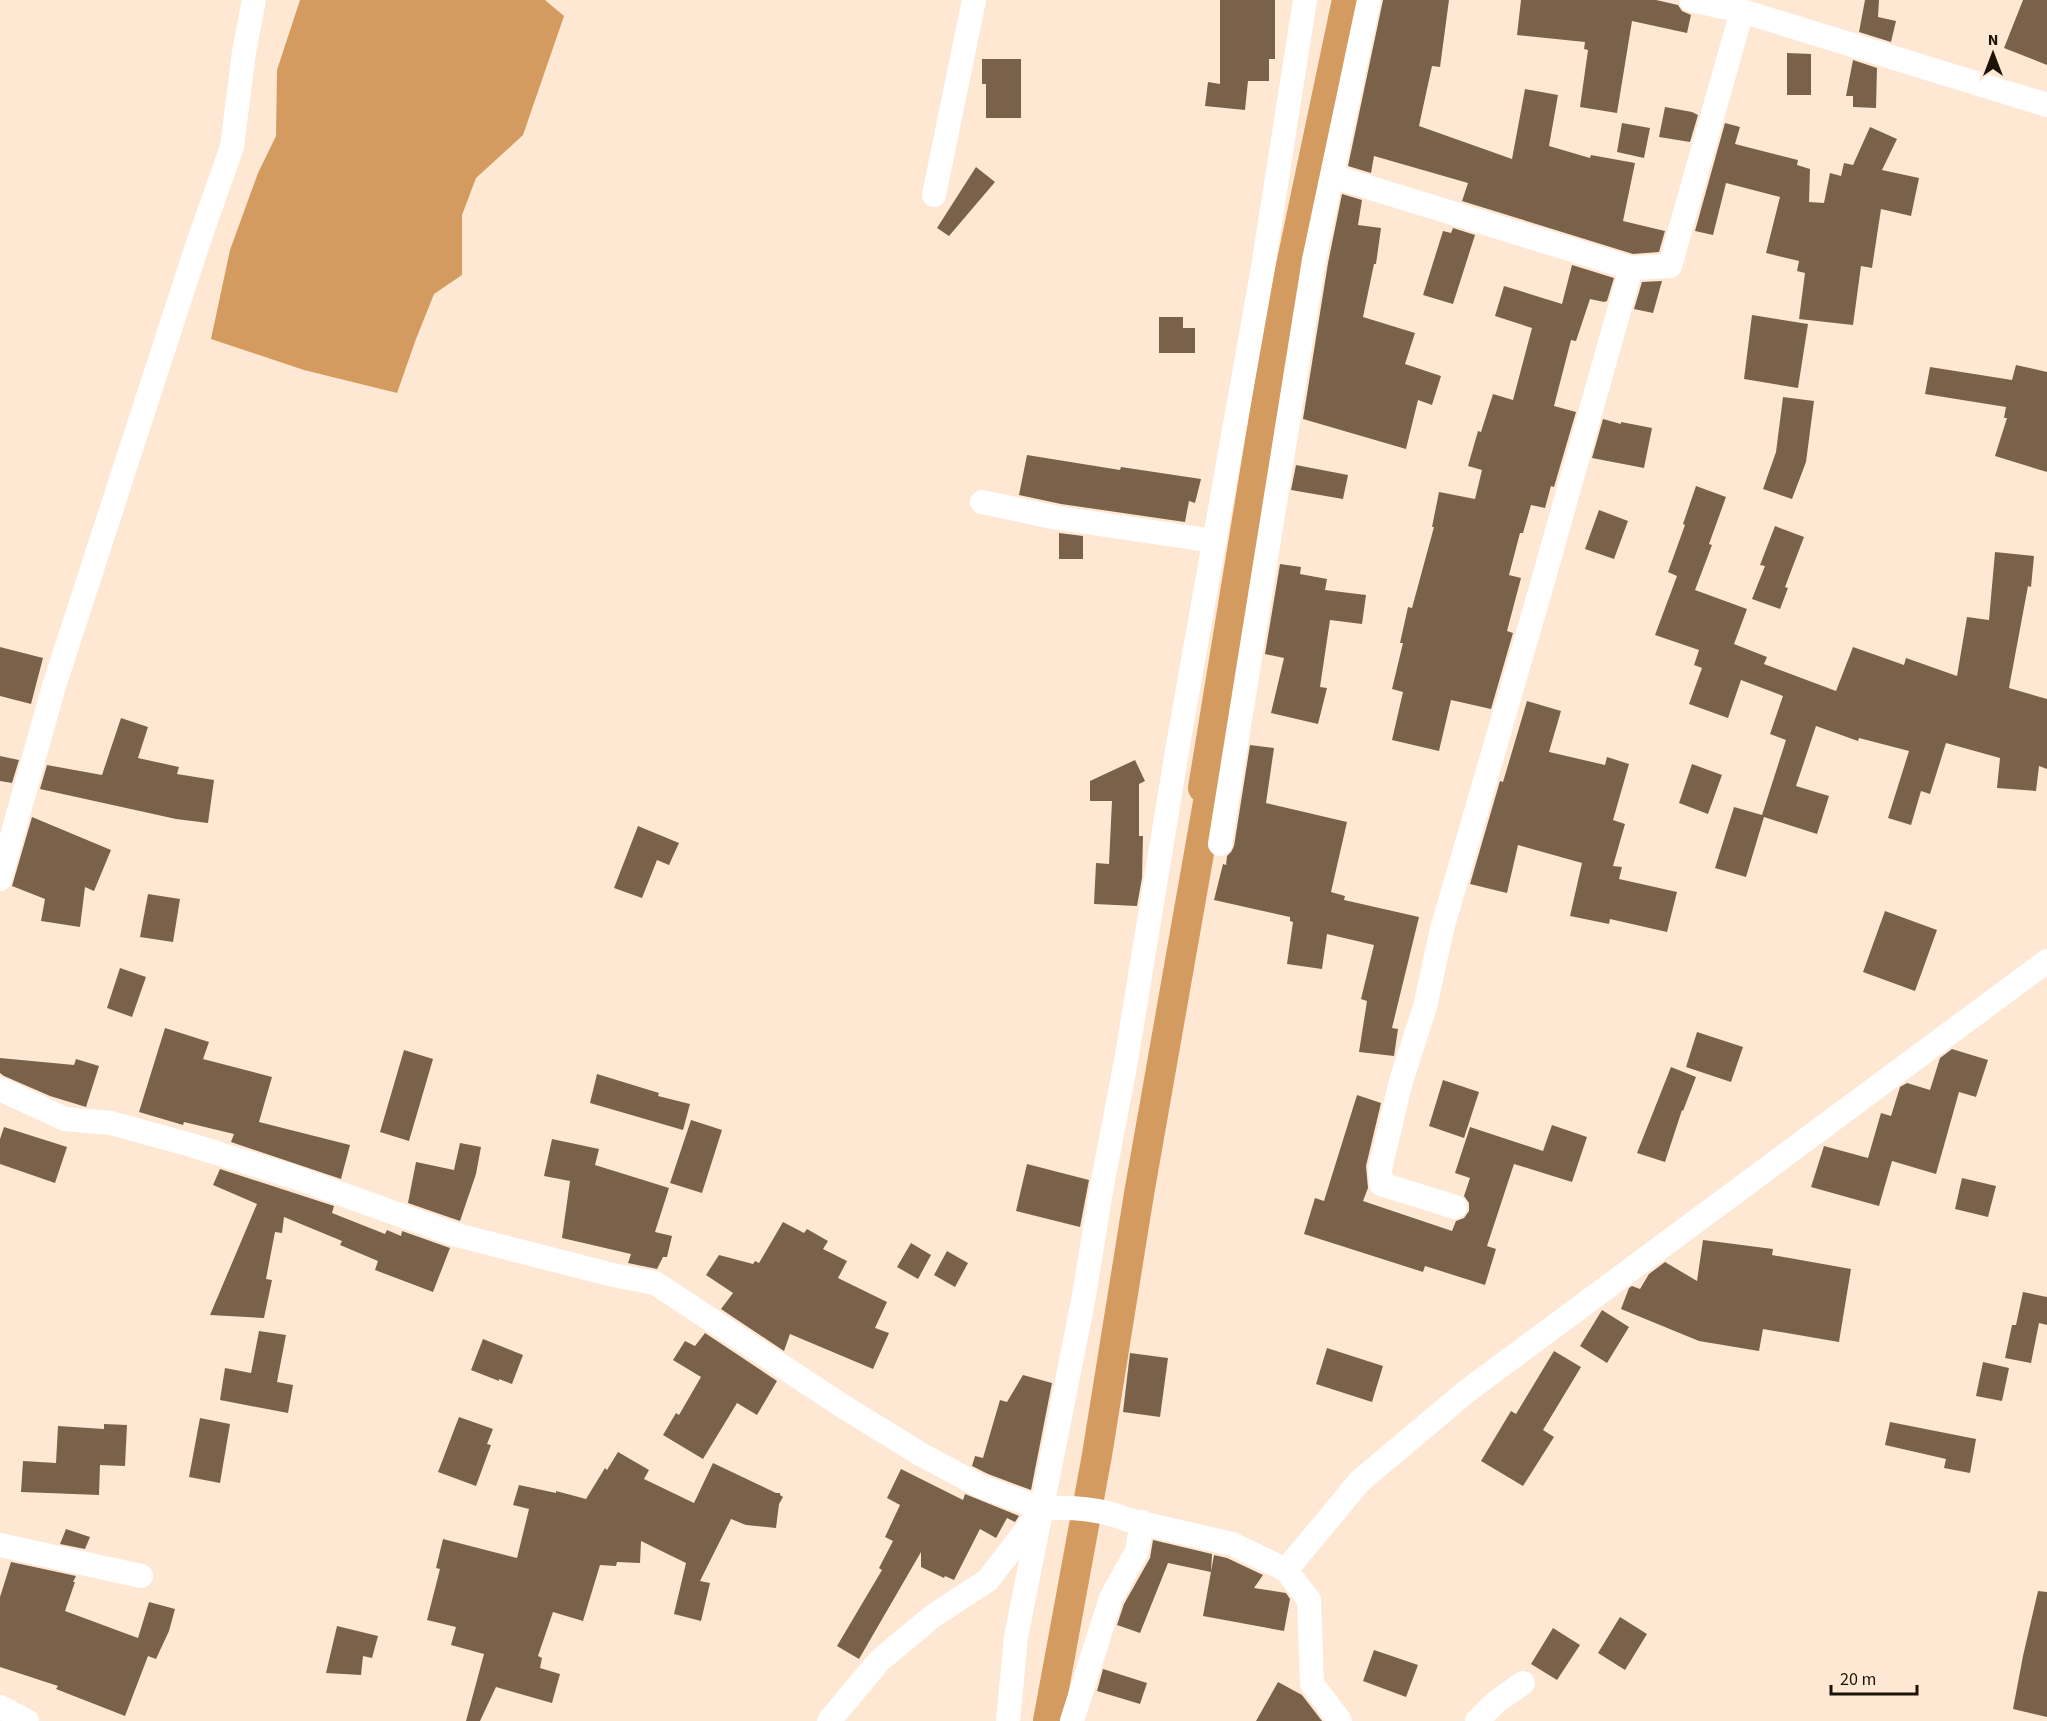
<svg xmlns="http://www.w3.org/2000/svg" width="2047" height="1721" font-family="'Source Sans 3',sans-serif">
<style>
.water{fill:#d39b5f}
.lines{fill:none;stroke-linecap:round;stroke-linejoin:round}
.canal{stroke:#d39b5f;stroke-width:30}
.building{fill:#7a624a}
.street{stroke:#fff;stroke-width:24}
</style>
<rect width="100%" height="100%" fill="#ffe8d3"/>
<!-- water -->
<path class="water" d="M 300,0 L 545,0 L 564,16 L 523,135 L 476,178 L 462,215 L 462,275 L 434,294 L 416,339 L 397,393 L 304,370 L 211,339 L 230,250 L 258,173 L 276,136 L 277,70 Z"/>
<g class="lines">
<!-- canal -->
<path class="canal" d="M 1203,788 L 1281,313 L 1347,0
M 1048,1721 L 1097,1455 L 1139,1194 L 1214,768"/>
</g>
<!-- building -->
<path class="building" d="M 1220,0 L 1275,0 L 1275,59 L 1269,59 L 1269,81 L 1248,81 L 1245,110 L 1205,106 L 1208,82 L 1220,84 Z
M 1383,0 L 1449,0 L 1440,67 L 1432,66 L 1419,126 L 1512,159 L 1525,89 L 1558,95 L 1549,146 L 1590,158 L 1591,155 L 1635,163 L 1623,221 L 1665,231 L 1659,252 L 1633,254 L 1462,201 L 1468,183 L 1374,156 L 1371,173 L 1348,166 Z
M 1521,0 L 1656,0 L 1678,5 L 1682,11 L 1691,15 L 1687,33 L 1632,21 L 1617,113 L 1580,107 L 1588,50 L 1584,49 L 1585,42 L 1517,35 Z
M 1865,0 L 1879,0 L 1878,17 L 1896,21 L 1891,42 L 1859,32 Z
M 2023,0 L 2047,0 L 2047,65 L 2004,48 Z
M 1787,53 L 1811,54 L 1811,95 L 1787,95 Z
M 982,59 L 1021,59 L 1021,118 L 986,118 L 986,84 L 982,84 Z
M 1853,60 L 1877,68 L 1876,108 L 1853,107 L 1853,96 L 1846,96 Z
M 1665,107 L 1692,112 L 1698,115 L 1690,142 L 1659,137 Z
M 1622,123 L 1650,128 L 1644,158 L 1617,152 Z
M 1725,123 L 1740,127 L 1735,144 L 1798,160 L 1797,165 L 1810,169 L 1809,202 L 1824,203 L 1830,173 L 1841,176 L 1844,163 L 1853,165 L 1870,127 L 1897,139 L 1882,170 L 1919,178 L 1911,216 L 1881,209 L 1872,268 L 1861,266 L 1853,325 L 1799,319 L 1805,273 L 1797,271 L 1799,261 L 1766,253 L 1780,197 L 1726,183 L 1713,235 L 1695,231 Z
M 976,167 L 995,182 L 949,236 L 937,228 Z
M 1342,194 L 1362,200 L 1358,225 L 1381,228 L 1376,264 L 1374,264 L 1363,317 L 1415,333 L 1405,364 L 1441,376 L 1432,405 L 1418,400 L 1406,449 L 1303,419 L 1328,263 Z
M 1453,228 L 1475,235 L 1453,304 L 1423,295 L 1443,231 L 1451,233 Z
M 1572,265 L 1614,278 L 1607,301 L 1604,302 L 1590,299 L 1576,341 L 1571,340 L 1554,406 L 1576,412 L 1554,487 L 1551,486 L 1545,508 L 1531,505 L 1523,533 L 1520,533 L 1509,575 L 1521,578 L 1507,631 L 1513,633 L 1491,709 L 1451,700 L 1439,751 L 1392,740 L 1403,692 L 1392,689 L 1403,643 L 1400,643 L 1408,607 L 1412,608 L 1434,527 L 1432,527 L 1439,492 L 1475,499 L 1482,470 L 1468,466 L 1478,431 L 1481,432 L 1493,394 L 1513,400 L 1532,328 L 1495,316 L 1504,286 L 1562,304 Z
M 1662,281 L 1653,313 L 1634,309 L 1642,282 Z
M 1752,315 L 1808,324 L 1798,388 L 1744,379 Z
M 1159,317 L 1183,317 L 1183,328 L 1195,328 L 1195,353 L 1159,353 Z
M 2016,365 L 2047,372 L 2047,472 L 1995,456 L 2007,418 L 2004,418 L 2006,407 L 1925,394 L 1930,367 L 2012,380 Z
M 1783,397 L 1814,401 L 1806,462 L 1792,499 L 1763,489 L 1776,452 Z
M 1603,419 L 1621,424 L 1621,422 L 1652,428 L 1644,468 L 1592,458 Z
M 1027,455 L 1120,470 L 1121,467 L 1201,479 L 1195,503 L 1189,501 L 1185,522 L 1061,504 L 1019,495 Z
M 1296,465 L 1348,475 L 1343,499 L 1291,490 Z
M 1696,486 L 1726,497 L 1709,544 L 1712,545 L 1695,590 L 1747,609 L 1734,644 L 1767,657 L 1764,664 L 1836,691 L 1853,647 L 1904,665 L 1906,658 L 1957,676 L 1967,617 L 1989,620 L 1995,552 L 2034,556 L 2031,587 L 2028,586 L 2009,688 L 2047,699 L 2047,769 L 2039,766 L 2036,791 L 1997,788 L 2000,758 L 1946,743 L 1930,794 L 1921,791 L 1911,825 L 1888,818 L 1909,751 L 1859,738 L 1858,741 L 1816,726 L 1796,786 L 1829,796 L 1817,834 L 1764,817 L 1746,877 L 1715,868 L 1734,807 L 1762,815 L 1786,740 L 1770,734 L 1783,696 L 1741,680 L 1728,718 L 1689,704 L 1702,668 L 1694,665 L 1699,650 L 1655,635 L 1677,576 L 1668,572 L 1685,525 L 1683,524 Z
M 1599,510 L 1628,521 L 1614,559 L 1585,549 Z
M 1775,526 L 1804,537 L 1785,587 L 1788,588 L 1780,609 L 1752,599 L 1765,566 L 1760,565 Z
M 1059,533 L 1083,536 L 1083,559 L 1059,559 Z
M 1280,564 L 1301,567 L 1300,574 L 1327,579 L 1325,590 L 1366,595 L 1362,624 L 1330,620 L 1320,687 L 1327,688 L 1318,724 L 1271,713 L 1284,658 L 1265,654 Z
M 0,647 L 43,658 L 31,704 L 0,696 Z
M 1527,701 L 1561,711 L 1549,752 L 1605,765 L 1607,757 L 1629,764 L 1613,820 L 1625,824 L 1613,866 L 1622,867 L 1619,879 L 1677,892 L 1667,932 L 1610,919 L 1609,924 L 1570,916 L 1582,863 L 1518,845 L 1507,893 L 1470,884 L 1500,781 L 1503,782 Z
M 121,718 L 148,727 L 138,758 L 179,767 L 177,774 L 214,780 L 208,823 L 176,819 L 40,789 L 47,765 L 102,775 Z
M 1250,745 L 1274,748 L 1266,803 L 1347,822 L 1331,892 L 1345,896 L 1344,900 L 1419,917 L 1392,1028 L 1398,1029 L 1394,1056 L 1359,1052 L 1367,1001 L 1361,999 L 1374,945 L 1327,934 L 1322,969 L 1287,964 L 1293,922 L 1290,921 L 1290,917 L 1214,900 L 1223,864 L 1226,865 L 1227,856 L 1231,852 L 1234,846 Z
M 0,756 L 19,760 L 12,783 L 0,781 Z
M 1135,760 L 1145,781 L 1139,784 L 1139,836 L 1143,836 L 1142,878 L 1137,906 L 1094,904 L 1096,863 L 1109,864 L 1112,801 L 1090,801 L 1090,781 Z
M 1692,764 L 1722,775 L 1708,814 L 1679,803 Z
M 32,817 L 111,850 L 94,891 L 85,887 L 80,927 L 41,921 L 45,899 L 12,886 Z
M 638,826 L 679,843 L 669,865 L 657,860 L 642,898 L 614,888 Z
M 148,894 L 180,899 L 173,942 L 140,937 Z
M 1885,911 L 1937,930 L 1915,991 L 1863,972 Z
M 120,968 L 146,977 L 132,1017 L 107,1008 Z
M 165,1028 L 209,1042 L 203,1059 L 272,1077 L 259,1122 L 350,1145 L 341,1179 L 231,1142 L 234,1134 L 184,1122 L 183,1125 L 139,1112 Z
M 1697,1032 L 1743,1047 L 1731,1082 L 1686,1067 Z
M 1952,1049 L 1988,1060 L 1976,1097 L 1959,1092 L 1936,1174 L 1892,1161 L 1879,1206 L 1811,1187 L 1824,1146 L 1868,1158 L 1881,1113 L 1891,1116 L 1900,1087 L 1907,1083 L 1930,1090 L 1940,1058 Z
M 404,1050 L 433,1059 L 409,1141 L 380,1132 Z
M 0,1058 L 74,1065 L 76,1059 L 99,1066 L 86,1107 L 50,1096 L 4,1076 L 0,1073 Z
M 1671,1067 L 1696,1077 L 1683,1111 L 1682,1110 L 1665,1162 L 1637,1153 Z
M 597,1074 L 659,1093 L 658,1096 L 690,1104 L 683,1130 L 590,1103 Z
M 1443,1080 L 1479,1092 L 1464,1138 L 1429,1126 Z
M 1357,1095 L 1381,1103 L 1366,1166 L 1368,1188 L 1363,1201 L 1452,1231 L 1456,1221 L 1464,1218 L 1469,1211 L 1469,1203 L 1464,1196 L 1470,1178 L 1455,1173 L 1470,1127 L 1543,1151 L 1552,1125 L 1587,1137 L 1572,1182 L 1514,1164 L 1487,1246 L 1496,1249 L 1485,1285 L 1425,1266 L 1423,1272 L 1304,1234 L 1315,1198 L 1324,1201 Z
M 691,1120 L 722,1130 L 702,1193 L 670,1183 Z
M 4,1127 L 67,1147 L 55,1183 L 0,1164 L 0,1139 Z
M 552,1139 L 599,1149 L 595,1165 L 669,1188 L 655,1232 L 672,1236 L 667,1257 L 663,1257 L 657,1269 L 628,1263 L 631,1254 L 562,1238 L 570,1181 L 544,1176 Z
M 460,1143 L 481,1147 L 476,1174 L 460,1221 L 408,1203 L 416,1162 L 454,1170 Z
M 1027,1164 L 1089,1180 L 1080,1227 L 1016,1211 Z
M 220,1169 L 334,1206 L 332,1213 L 385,1234 L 387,1230 L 401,1236 L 402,1231 L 450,1248 L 433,1292 L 375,1270 L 378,1261 L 340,1245 L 342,1241 L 284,1217 L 282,1233 L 275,1232 L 266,1279 L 272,1280 L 264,1318 L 210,1315 L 257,1204 L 213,1185 Z
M 1962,1178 L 1996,1186 L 1988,1217 L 1955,1209 Z
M 783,1222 L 804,1233 L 807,1229 L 828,1241 L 823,1249 L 847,1261 L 838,1278 L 887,1302 L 875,1328 L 889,1333 L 873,1369 L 790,1334 L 784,1351 L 721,1309 L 733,1293 L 706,1275 L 719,1255 L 753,1264 L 755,1261 L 759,1263 Z
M 1703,1240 L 1773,1249 L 1772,1255 L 1851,1269 L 1839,1342 L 1763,1329 L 1759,1351 L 1699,1341 L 1621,1309 L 1629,1288 L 1632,1286 L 1640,1289 L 1649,1274 L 1665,1262 L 1697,1281 Z
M 911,1243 L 931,1255 L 918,1279 L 897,1267 Z
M 947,1251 L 968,1263 L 955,1287 L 934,1275 Z
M 2023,1292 L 2047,1297 L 2047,1325 L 2039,1323 L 2031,1363 L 2005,1358 L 2012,1325 L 2016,1325 Z
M 1602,1310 L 1629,1327 L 1607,1363 L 1580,1346 Z
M 259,1331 L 286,1335 L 277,1382 L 293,1385 L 288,1413 L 220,1400 L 225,1368 L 251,1373 Z
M 705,1333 L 777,1381 L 757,1415 L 737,1403 L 703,1459 L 663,1435 L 676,1413 L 679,1415 L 701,1377 L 673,1360 L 685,1341 L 695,1346 Z
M 483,1339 L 523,1355 L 512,1384 L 499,1379 L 499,1381 L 471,1370 Z
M 1327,1348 L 1383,1366 L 1372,1402 L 1316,1384 Z
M 1554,1351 L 1581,1367 L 1543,1430 L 1554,1437 L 1523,1486 L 1481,1461 L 1511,1411 L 1516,1414 Z
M 1130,1353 L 1168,1358 L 1160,1417 L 1123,1412 Z
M 1983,1362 L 2009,1368 L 2002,1401 L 1976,1396 Z
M 1023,1375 L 1052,1383 L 1031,1490 L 988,1474 L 972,1466 L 975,1456 L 983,1458 L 1000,1400 L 1007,1402 Z
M 459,1417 L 493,1429 L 487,1444 L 491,1445 L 476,1486 L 438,1472 Z
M 200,1418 L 230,1424 L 220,1483 L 189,1477 Z
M 1890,1422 L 1976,1439 L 1970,1473 L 1944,1468 L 1946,1459 L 1885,1445 Z
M 104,1424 L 127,1425 L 125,1466 L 100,1465 L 99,1495 L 21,1492 L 23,1461 L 56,1463 L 58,1426 L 104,1429 Z
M 618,1452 L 649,1470 L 644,1479 L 694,1503 L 713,1463 L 776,1493 L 780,1493 L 780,1495 L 783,1497 L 779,1504 L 776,1528 L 746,1525 L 731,1519 L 700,1581 L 710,1583 L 701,1621 L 674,1614 L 686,1563 L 641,1541 L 640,1563 L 617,1562 L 616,1566 L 600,1565 L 583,1621 L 553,1612 L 538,1656 L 542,1658 L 540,1668 L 560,1674 L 552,1703 L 496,1687 L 480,1721 L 466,1721 L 484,1654 L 451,1645 L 456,1627 L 427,1620 L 440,1569 L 436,1568 L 443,1539 L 517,1558 L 529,1509 L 513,1505 L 519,1485 L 556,1493 L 556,1491 L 586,1499 L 605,1468 L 607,1470 Z
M 901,1469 L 963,1500 L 965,1494 L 1019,1516 L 1015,1522 L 1007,1518 L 996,1538 L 980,1529 L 954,1580 L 945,1576 L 944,1578 L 921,1567 L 921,1552 L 859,1659 L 837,1646 L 882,1570 L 879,1568 L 893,1541 L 885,1537 L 900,1505 L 887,1498 Z
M 66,1529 L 90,1537 L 85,1549 L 60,1544 Z
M 1153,1540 L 1212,1554 L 1211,1572 L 1168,1563 L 1140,1633 L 1117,1625 L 1124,1604 L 1150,1558 Z
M 1214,1555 L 1227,1558 L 1263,1575 L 1254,1588 L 1286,1593 L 1290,1599 L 1284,1631 L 1203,1616 Z
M 11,1562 L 76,1576 L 73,1582 L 75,1582 L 65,1611 L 138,1638 L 149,1602 L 175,1609 L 169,1631 L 156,1659 L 148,1656 L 125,1716 L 56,1689 L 58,1686 L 0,1667 L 0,1597 Z
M 2038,1591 L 2047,1592 L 2047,1717 L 2013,1709 L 2023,1656 Z
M 1620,1617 L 1647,1634 L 1625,1670 L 1598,1653 Z
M 337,1626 L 378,1636 L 372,1658 L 363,1656 L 361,1675 L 326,1673 Z
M 1553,1628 L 1580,1645 L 1557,1680 L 1531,1664 Z
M 1374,1650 L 1418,1665 L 1406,1697 L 1363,1681 Z
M 1103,1669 L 1147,1683 L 1140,1704 L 1097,1691 Z
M 1278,1682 L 1302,1695 L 1322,1721 L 1256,1721 Z"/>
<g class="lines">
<!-- street -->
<path class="street" d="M 1691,0 L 1742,11 L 2047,105
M 1332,176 L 1631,268 L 1670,266 L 1742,11
M 934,195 L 974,0
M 982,502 L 1058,518 L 1214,541
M 1220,844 L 1314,260 L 1369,0
M 0,879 L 54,686 L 198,243 L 232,147 L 244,52 L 254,0
M 0,1089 L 65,1119 L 111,1123 L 191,1145 L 294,1177 L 453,1234 L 613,1275 L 655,1283 L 844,1407 L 922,1455 L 982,1487 L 1042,1509
M 1455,1207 L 1381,1184 L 1380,1169 L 1401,1081 L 1425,1007 L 1442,929 L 1541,588 L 1631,268
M 0,1545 L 141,1576
M 1286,1570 L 1309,1600 L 1312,1684 L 1340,1721
M 0,1707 L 27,1721
M 829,1721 L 879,1661 L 933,1616 L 988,1580 L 1042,1509 C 1070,1506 1102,1509 1128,1520 L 1232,1544 L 1286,1570 L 1360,1481 L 1467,1391 L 2047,961
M 1008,1721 L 1016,1637 L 1084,1296 L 1101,1191 L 1126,1061 L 1178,745 L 1262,273 L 1305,0
M 1072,1721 L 1111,1598 L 1137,1551 L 1142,1522
M 1477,1721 L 1496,1702 L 1523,1683"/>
</g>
<!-- north arrow -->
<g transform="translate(1993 54)" stroke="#ffe8d3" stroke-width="4.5" paint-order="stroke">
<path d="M0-4.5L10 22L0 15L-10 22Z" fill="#1c1309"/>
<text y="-9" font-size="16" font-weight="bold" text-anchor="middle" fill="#1c1309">N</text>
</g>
<!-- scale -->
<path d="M1831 1685v9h86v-9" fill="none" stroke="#1c1309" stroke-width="3"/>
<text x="1840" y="1685" font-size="18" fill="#1c1309" stroke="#ffe8d3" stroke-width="4.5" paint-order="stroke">20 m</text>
</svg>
